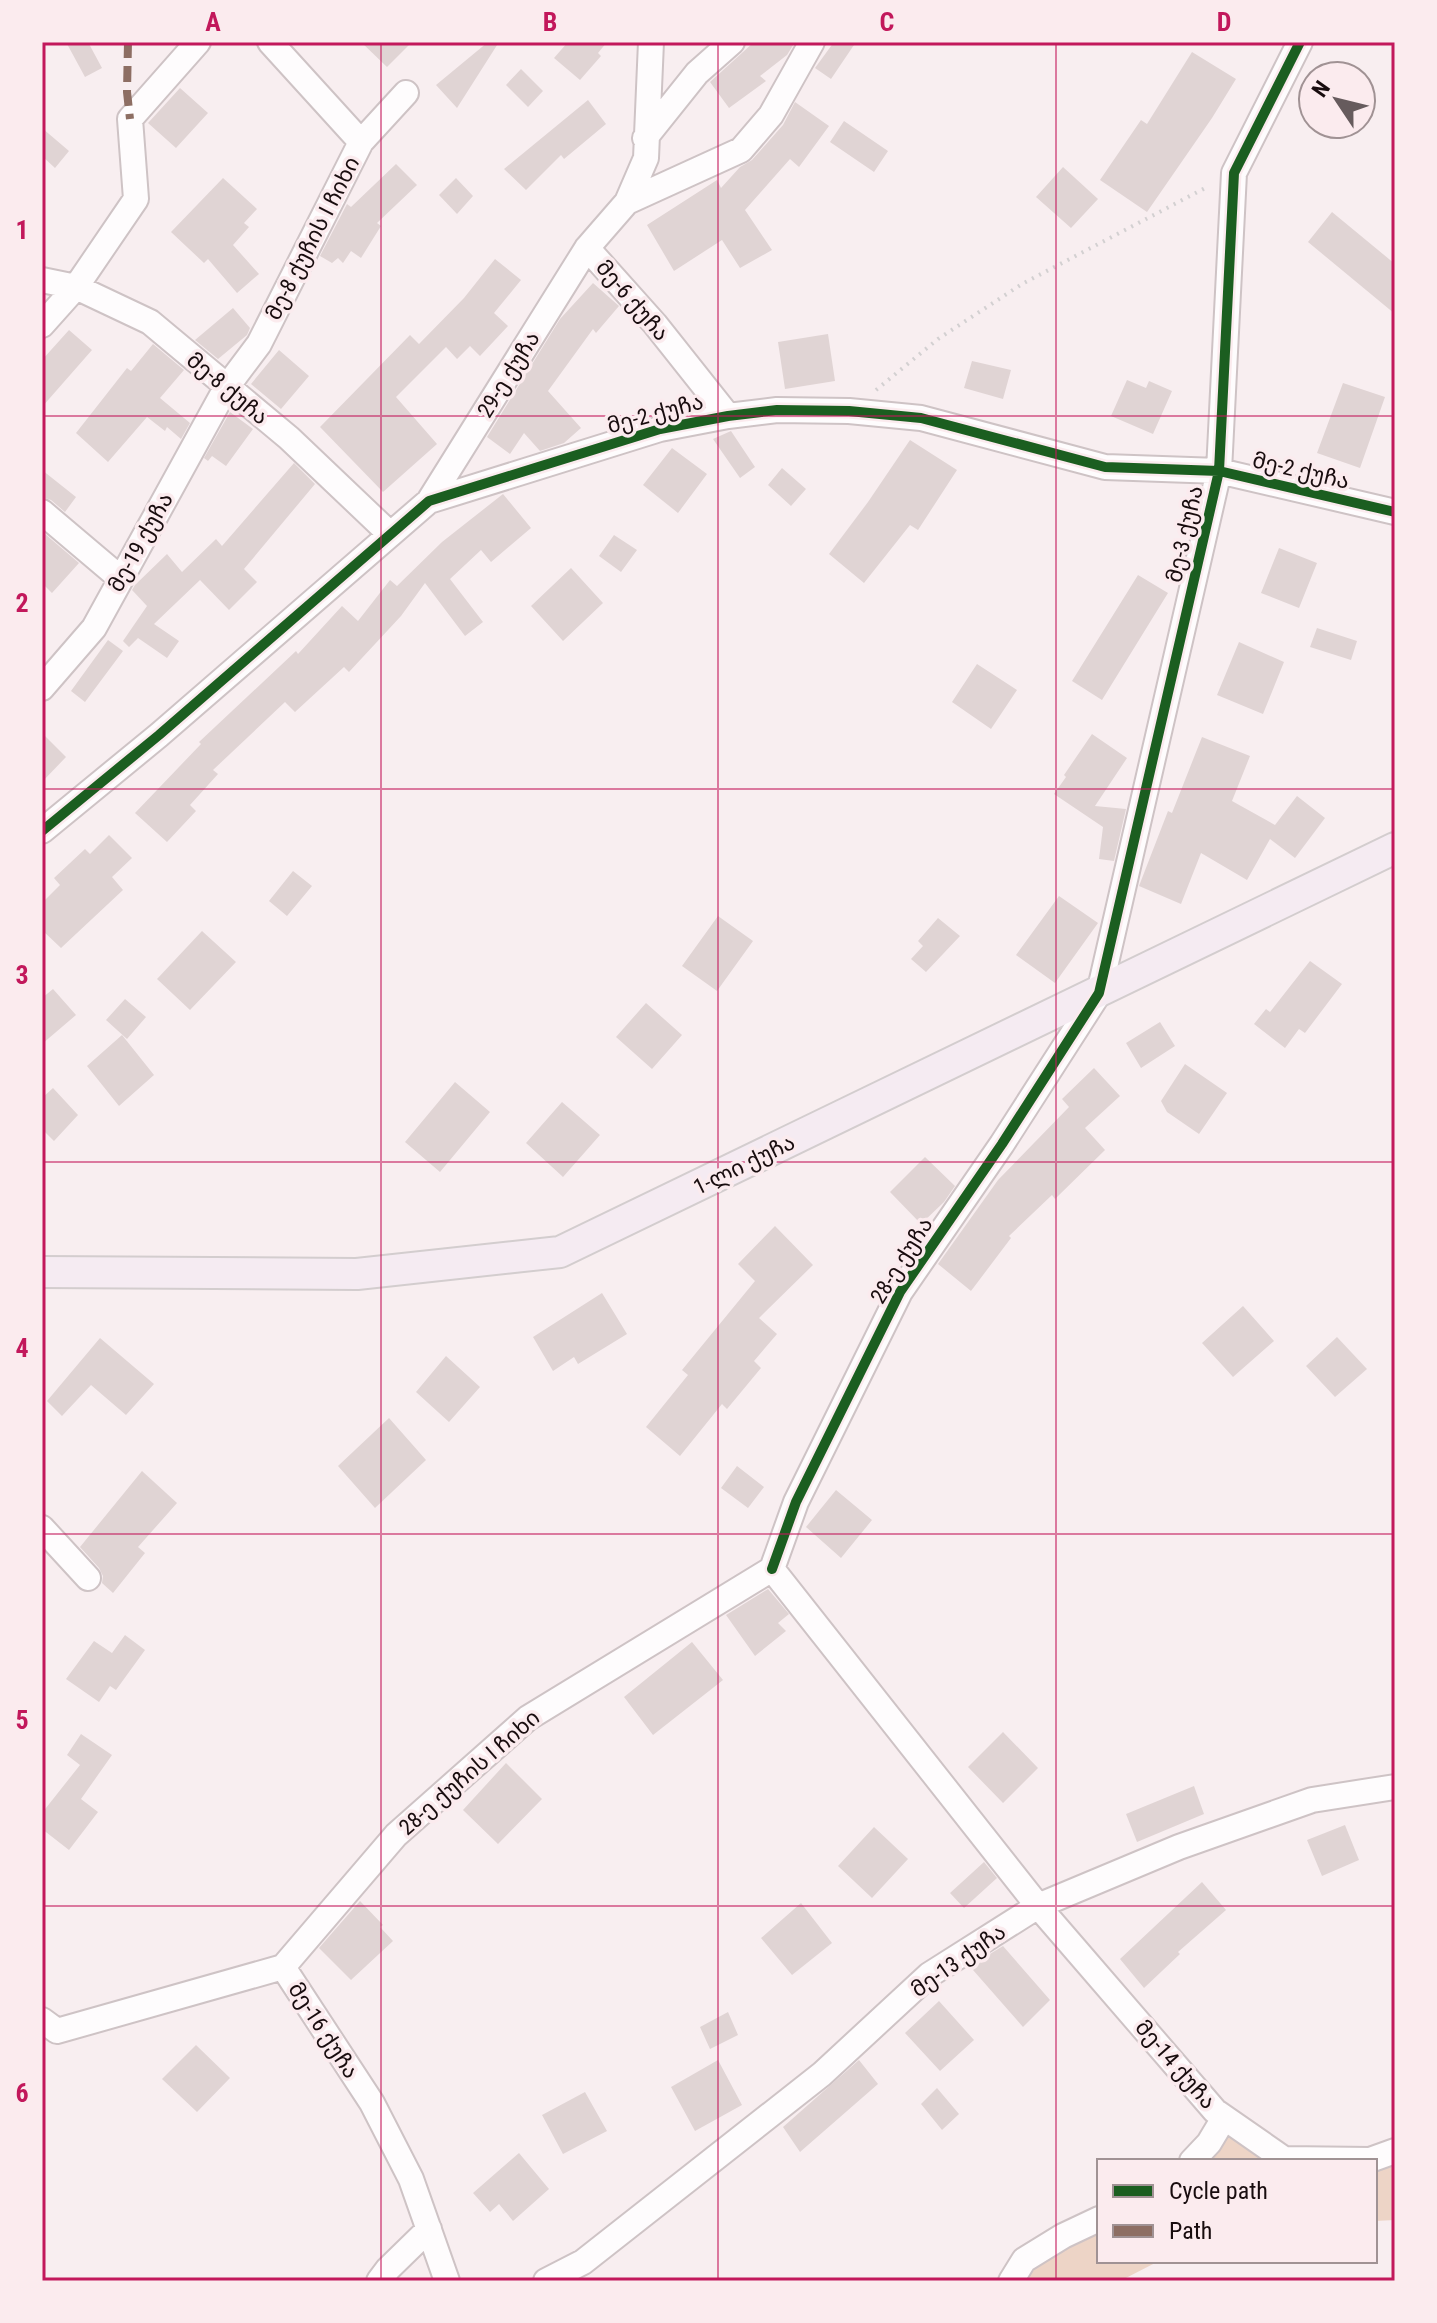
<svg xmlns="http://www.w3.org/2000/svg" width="1437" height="2323" font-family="'Roboto Condensed','Noto Sans Georgian',sans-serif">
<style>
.green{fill:#edd4c6}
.building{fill:#e0d4d4}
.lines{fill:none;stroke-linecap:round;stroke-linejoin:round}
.minor-casing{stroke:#cec3c5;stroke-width:28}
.major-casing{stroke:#d3cdce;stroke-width:34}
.path{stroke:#d3d0d1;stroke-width:4;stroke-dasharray:2 6;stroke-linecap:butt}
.minor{stroke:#fefcfd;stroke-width:24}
.major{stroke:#f5ebf2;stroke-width:30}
.quiet{stroke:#8d6e63;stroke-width:8;stroke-dasharray:16 8;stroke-linecap:butt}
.cycleway-casing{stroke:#fbebee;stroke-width:15}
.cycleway{stroke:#1b5e20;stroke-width:10}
.grid{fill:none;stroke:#c2185b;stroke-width:2;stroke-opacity:0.55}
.labels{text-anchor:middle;stroke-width:7;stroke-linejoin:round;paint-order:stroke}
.street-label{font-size:22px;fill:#180c0e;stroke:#fbebee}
.neatline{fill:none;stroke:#c2185b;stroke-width:3}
.grid-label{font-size:26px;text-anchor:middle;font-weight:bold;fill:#c2185b}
</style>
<rect width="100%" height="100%" fill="#f8eef0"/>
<!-- green -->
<path class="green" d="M 1224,2118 L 1284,2159 L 1395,2151 L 1395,2220 L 1375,2221 L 1375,2161 L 1192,2161 Z
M 1099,2219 L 1099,2261 L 1159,2261 L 1120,2281 L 1011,2281 Z"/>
<!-- building -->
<path class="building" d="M 66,42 L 88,42 L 102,68 L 85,77 Z
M 361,42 L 412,42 L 387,67 Z
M 488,42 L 499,42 L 457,108 L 436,85 Z
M 568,42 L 607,42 L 598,53 L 601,56 L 580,80 L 554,58 Z
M 754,42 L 795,42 L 787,55 L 760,76 L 766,81 L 729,108 L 710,82 Z
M 834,42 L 856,42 L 831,79 L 815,68 Z
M 1192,52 L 1236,79 L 1212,118 L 1147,212 L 1100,180 L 1141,120 L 1147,124 Z
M 521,69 L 543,91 L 528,107 L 506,85 Z
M 180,88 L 208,113 L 176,148 L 148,123 Z
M 588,100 L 606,124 L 564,159 L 561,155 L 526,190 L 504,169 Z
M 795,102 L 829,126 L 799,167 L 790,159 L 745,210 L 772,250 L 740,268 L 722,240 L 674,271 L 647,225 L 717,180 L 721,188 L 740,167 L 752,160 L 783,125 Z
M 844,121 L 888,151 L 874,172 L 830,142 Z
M 42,128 L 69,151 L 55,168 L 42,156 Z
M 396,164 L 417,185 L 377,223 L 381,226 L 361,258 L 351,251 L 343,263 L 338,258 L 332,263 L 320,256 L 347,204 L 351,207 Z
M 1063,167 L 1098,199 L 1071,228 L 1036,197 Z
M 223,178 L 257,209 L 244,223 L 249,227 L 233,245 L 259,274 L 237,293 L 208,259 L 204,263 L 171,232 Z
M 456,178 L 473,196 L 457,214 L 439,195 Z
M 1332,212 L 1395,264 L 1395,314 L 1308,242 Z
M 495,259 L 521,280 L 494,313 L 508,326 L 480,356 L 470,346 L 457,359 L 446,347 L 396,397 L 437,444 L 383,492 L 320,427 L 410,335 L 419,344 L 464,298 Z
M 593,283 L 619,306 L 596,333 L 593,329 L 548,391 L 581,428 L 564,443 L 540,451 L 524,433 L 510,454 L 487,437 L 560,319 Z
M 233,308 L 250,328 L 247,335 L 218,359 L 195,340 Z
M 69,330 L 92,350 L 42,407 L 42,360 Z
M 828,334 L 835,381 L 785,389 L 778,342 Z
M 153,344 L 184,370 L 160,398 L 190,423 L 181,439 L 167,427 L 165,431 L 147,417 L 108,462 L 76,433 L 127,368 L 131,371 Z
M 279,350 L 309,376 L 281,409 L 251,384 Z
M 972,361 L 1011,370 L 1003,399 L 964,388 Z
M 1127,380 L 1146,388 L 1149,381 L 1172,391 L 1153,434 L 1111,416 Z
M 1343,383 L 1385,397 L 1360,468 L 1317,453 Z
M 230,412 L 253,429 L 226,466 L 212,456 L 208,461 L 204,458 Z
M 731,431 L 755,467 L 740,478 L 713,439 Z
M 910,440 L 957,470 L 918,530 L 910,525 L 864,583 L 829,554 L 868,502 Z
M 672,448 L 707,474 L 678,513 L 643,485 Z
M 294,463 L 315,484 L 244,569 L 257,582 L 229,610 L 200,580 L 154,624 L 179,641 L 167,658 L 138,638 L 129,647 L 123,641 L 147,606 L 132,590 L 135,585 L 167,554 L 182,572 L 216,539 L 222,546 Z
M 782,468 L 806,489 L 791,506 L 768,485 Z
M 42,470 L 76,497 L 65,512 L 51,500 L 42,497 Z
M 503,494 L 531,528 L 491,562 L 481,550 L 450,579 L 483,622 L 465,636 L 425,583 L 401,616 L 349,672 L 344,667 L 295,712 L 285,702 L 213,770 L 218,774 L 190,805 L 196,811 L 167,842 L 135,813 L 201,744 L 199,742 L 296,651 L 298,654 L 342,606 L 358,621 L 390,580 L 397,586 L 442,542 Z
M 45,534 L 79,563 L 52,593 L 42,583 L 42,538 Z
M 614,535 L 637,550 L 621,572 L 599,556 Z
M 1279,548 L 1317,563 L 1299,608 L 1261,593 Z
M 571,568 L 603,603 L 563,641 L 531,606 Z
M 1138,575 L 1168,593 L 1102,700 L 1072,681 Z
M 1317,628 L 1357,641 L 1351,660 L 1310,647 Z
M 108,640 L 123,651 L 85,702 L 71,691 Z
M 1239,642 L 1284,662 L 1263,714 L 1217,695 Z
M 977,664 L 1017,690 L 991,729 L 952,702 Z
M 42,733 L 66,757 L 42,782 Z
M 1092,734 L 1127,758 L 1095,806 L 1126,809 L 1114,861 L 1099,859 L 1103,827 L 1054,794 L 1066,777 L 1064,775 Z
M 1202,737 L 1250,756 L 1232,801 L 1275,825 L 1297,796 L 1325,818 L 1295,858 L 1270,839 L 1247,880 L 1201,853 L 1181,904 L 1139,886 L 1168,811 L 1172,813 Z
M 109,835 L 132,858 L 112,877 L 123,890 L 61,948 L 42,930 L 42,903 L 60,885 L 54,878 L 85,849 L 90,854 Z
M 293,871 L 312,886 L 287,916 L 269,901 Z
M 1059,896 L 1098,923 L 1055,983 L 1016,955 Z
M 718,916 L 753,941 L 717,991 L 682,966 Z
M 938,918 L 960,936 L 926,972 L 911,959 L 923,946 L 918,941 Z
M 202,931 L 236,962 L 190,1010 L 157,979 Z
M 1310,961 L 1342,984 L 1305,1033 L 1299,1029 L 1285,1048 L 1254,1024 L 1266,1009 L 1270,1012 Z
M 53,989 L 76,1015 L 42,1044 L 42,998 Z
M 125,999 L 146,1017 L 127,1039 L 106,1020 Z
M 646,1003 L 682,1035 L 652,1069 L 616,1037 Z
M 1160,1022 L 1175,1046 L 1141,1068 L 1126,1043 Z
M 122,1035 L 154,1075 L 119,1106 L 87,1066 Z
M 1185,1064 L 1227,1093 L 1199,1134 L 1167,1112 L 1161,1101 Z
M 1094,1068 L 1120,1096 L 1085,1128 L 1105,1150 L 1055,1199 L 1052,1195 L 1009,1236 L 1011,1238 L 971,1291 L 938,1264 L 998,1180 L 1069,1107 L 1062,1099 Z
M 455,1082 L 490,1112 L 440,1172 L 405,1142 Z
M 53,1088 L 78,1115 L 54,1141 L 42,1129 L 42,1098 Z
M 562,1102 L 600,1135 L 563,1177 L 526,1143 Z
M 925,1157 L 955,1186 L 944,1202 L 921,1224 L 890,1192 Z
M 775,1226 L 813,1265 L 759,1318 L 777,1334 L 754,1361 L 761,1368 L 727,1409 L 722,1404 L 680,1456 L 646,1427 L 688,1375 L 682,1370 L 755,1281 L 738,1264 Z
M 602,1293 L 627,1334 L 578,1364 L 574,1357 L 553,1371 L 533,1337 Z
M 1243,1306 L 1274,1341 L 1233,1377 L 1202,1343 Z
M 1337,1337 L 1367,1369 L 1335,1397 L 1306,1366 Z
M 100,1338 L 154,1384 L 126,1415 L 91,1385 L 62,1416 L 47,1401 Z
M 446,1356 L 480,1387 L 449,1422 L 416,1392 Z
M 389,1418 L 426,1460 L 375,1508 L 338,1466 Z
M 737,1466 L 764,1487 L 748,1508 L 721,1488 Z
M 142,1471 L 177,1503 L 138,1547 L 145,1553 L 113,1593 L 102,1583 L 103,1576 L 99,1568 L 80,1547 Z
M 836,1490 L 872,1520 L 841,1558 L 806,1527 Z
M 768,1589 L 789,1614 L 778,1623 L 786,1631 L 755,1656 L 726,1615 Z
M 125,1635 L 145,1650 L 116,1690 L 110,1686 L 99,1702 L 66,1679 L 94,1641 L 112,1653 Z
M 692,1642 L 723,1680 L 653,1735 L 624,1697 Z
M 1003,1732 L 1038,1768 L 1003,1803 L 968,1767 Z
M 81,1734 L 112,1755 L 81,1799 L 98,1812 L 69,1850 L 42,1829 L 42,1813 L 80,1765 L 67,1755 Z
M 506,1763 L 542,1799 L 498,1844 L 463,1810 Z
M 1194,1786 L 1204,1814 L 1137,1842 L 1126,1814 Z
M 1345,1825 L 1359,1860 L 1322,1876 L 1307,1840 Z
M 874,1827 L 908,1859 L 872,1898 L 838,1866 Z
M 984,1862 L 997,1878 L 964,1908 L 950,1893 Z
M 1202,1882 L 1226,1910 L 1178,1952 L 1180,1954 L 1144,1988 L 1120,1959 Z
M 360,1901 L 383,1925 L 380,1927 L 393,1941 L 351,1980 L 319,1948 Z
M 801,1903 L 832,1943 L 792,1975 L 761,1938 Z
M 1003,1946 L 1050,2000 L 1023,2027 L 973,1970 L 985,1957 Z
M 939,2001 L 974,2040 L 940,2071 L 905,2033 Z
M 728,2012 L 738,2035 L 710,2049 L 700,2027 Z
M 196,2045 L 230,2078 L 197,2112 L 162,2079 Z
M 718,2060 L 742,2105 L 695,2131 L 671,2087 Z
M 859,2060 L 878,2084 L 800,2152 L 783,2127 Z
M 937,2088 L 959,2114 L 942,2130 L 921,2104 Z
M 585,2092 L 607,2131 L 563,2154 L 542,2115 Z
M 519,2153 L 549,2189 L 513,2221 L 499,2204 L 490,2212 L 473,2193 Z"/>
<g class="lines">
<defs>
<path id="minor" d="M 270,42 L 361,142
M 645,138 L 697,73 L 732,42
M 627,202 L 741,150 L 771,115 L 812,42
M 587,248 L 655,324 L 728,416
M 42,280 L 76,287 L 150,322 L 289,438 L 390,534
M 42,325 L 76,287 L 136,199 L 130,119 L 198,42
M 429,501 L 587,248 L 627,202 L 646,158 L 651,42
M 42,512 L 120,578
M 42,688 L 94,628 L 226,388 L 259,344 L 361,142 L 406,93
M 42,831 L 159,735 L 429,501 L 660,429 L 728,416 L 777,410 L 849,411 L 921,418 L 1105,467 L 1219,471 L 1395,512
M 42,1528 L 88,1578
M 772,1569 L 796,1502 L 900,1292 L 1002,1144 L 1099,993 L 1219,471 L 1234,173 L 1300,42
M 772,1569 L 1038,1906 L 1215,2111 L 1284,2159 L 1370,2160 L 1395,2151
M 283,1967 L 396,1835 L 528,1718 L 772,1569
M 283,1967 L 372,2103 L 411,2179 L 447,2281
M 42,2020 L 57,2031 L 283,1967
M 1192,2161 L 1209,2143 L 1224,2118
M 379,2281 L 388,2269 L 429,2229
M 546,2281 L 583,2262 L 822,2074 L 929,1975 L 1038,1906 L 1179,1847 L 1312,1800 L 1395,1787
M 1011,2281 L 1024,2260 L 1063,2236 L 1099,2219"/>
<path id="major" d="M 42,1272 L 357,1274 L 560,1252 L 1395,848"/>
</defs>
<!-- minor casing -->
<use href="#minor" class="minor-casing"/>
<!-- major casing -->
<use href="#major" class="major-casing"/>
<!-- path -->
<path class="path" d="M 876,390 L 938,339 L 1022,284 L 1209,186"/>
<!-- minor -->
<use href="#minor" class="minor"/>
<!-- major -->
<use href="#major" class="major"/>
<!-- quiet -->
<path class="quiet" d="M 128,42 L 127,92 L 130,119"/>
<defs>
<path id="cycleway" d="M 42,831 L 159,735 L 429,501 L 660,429 L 728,416 L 777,410 L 849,411 L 921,418 L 1105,467 L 1219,471 L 1395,512
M 772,1569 L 796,1502 L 900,1292 L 1002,1144 L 1099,993 L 1219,471 L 1234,173 L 1300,42"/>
</defs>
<!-- cycleway casing -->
<use href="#cycleway" class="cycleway-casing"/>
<!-- cycleway -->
<use href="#cycleway" class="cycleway"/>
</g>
<!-- grid -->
<path class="grid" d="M 381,42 L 381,2281M 718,42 L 718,2281M 1056,42 L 1056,2281M 42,416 L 1395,416M 42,789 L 1395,789M 42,1162 L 1395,1162M 42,1534 L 1395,1534M 42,1906 L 1395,1906"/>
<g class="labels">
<!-- street labels -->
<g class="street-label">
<text transform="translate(312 238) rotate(-63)" y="8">მე-8 ქუჩის I ჩიხი</text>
<text transform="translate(633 300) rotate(49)" y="8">მე-6 ქუჩა</text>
<text transform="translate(508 374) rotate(-58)" y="8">29-ე ქუჩა</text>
<text transform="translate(228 388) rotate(40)" y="8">მე-8 ქუჩა</text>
<text transform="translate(655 413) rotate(-15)" y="8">მე-2 ქუჩა</text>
<text transform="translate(1301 470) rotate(13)" y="8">მე-2 ქუჩა</text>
<text transform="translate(1184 534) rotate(-77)" y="8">მე-3 ქუჩა</text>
<text transform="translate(140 542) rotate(-61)" y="8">მე-19 ქუჩა</text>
<text transform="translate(744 1164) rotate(-26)" y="8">1-ლი ქუჩა</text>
<text transform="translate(901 1260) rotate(-58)" y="8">28-ე ქუჩა</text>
<text transform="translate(469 1772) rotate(-41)" y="8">28-ე ქუჩის I ჩიხი</text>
<text transform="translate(958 1960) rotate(-35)" y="8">მე-13 ქუჩა</text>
<text transform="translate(324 2030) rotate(57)" y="8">მე-16 ქუჩა</text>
<text transform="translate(1176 2064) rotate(49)" y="8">მე-14 ქუჩა</text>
</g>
</g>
<!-- border -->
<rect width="1437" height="2323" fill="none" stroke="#fbebee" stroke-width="88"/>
<!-- legend -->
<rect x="1097" y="2159" width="280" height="104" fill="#fbebee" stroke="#a09294" stroke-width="2"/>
<rect x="1113" y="2185" width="40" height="12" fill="#1b5e20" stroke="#a09294" stroke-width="2"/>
<text x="1169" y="2199" font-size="24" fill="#180c0e">Cycle path</text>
<rect x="1113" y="2225" width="40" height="12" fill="#8d6e63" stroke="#a09294" stroke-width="2"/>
<text x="1169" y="2239" font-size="24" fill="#180c0e">Path</text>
<!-- north arrow -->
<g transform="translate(1337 100) rotate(305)"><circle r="38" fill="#fbebee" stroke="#a09294" stroke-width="2"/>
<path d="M0-6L14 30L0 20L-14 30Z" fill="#665b5d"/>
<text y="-12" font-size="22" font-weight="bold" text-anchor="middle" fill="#180c0e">N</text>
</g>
<rect x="44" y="44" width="1349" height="2235" class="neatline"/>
<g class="grid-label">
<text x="213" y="31">A</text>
<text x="550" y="31">B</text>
<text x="887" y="31">C</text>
<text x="1224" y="31">D</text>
<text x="22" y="239">1</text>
<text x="22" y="612">2</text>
<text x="22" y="984">3</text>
<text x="22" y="1357">4</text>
<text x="22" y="1729">5</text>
<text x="22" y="2102">6</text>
</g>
</svg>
